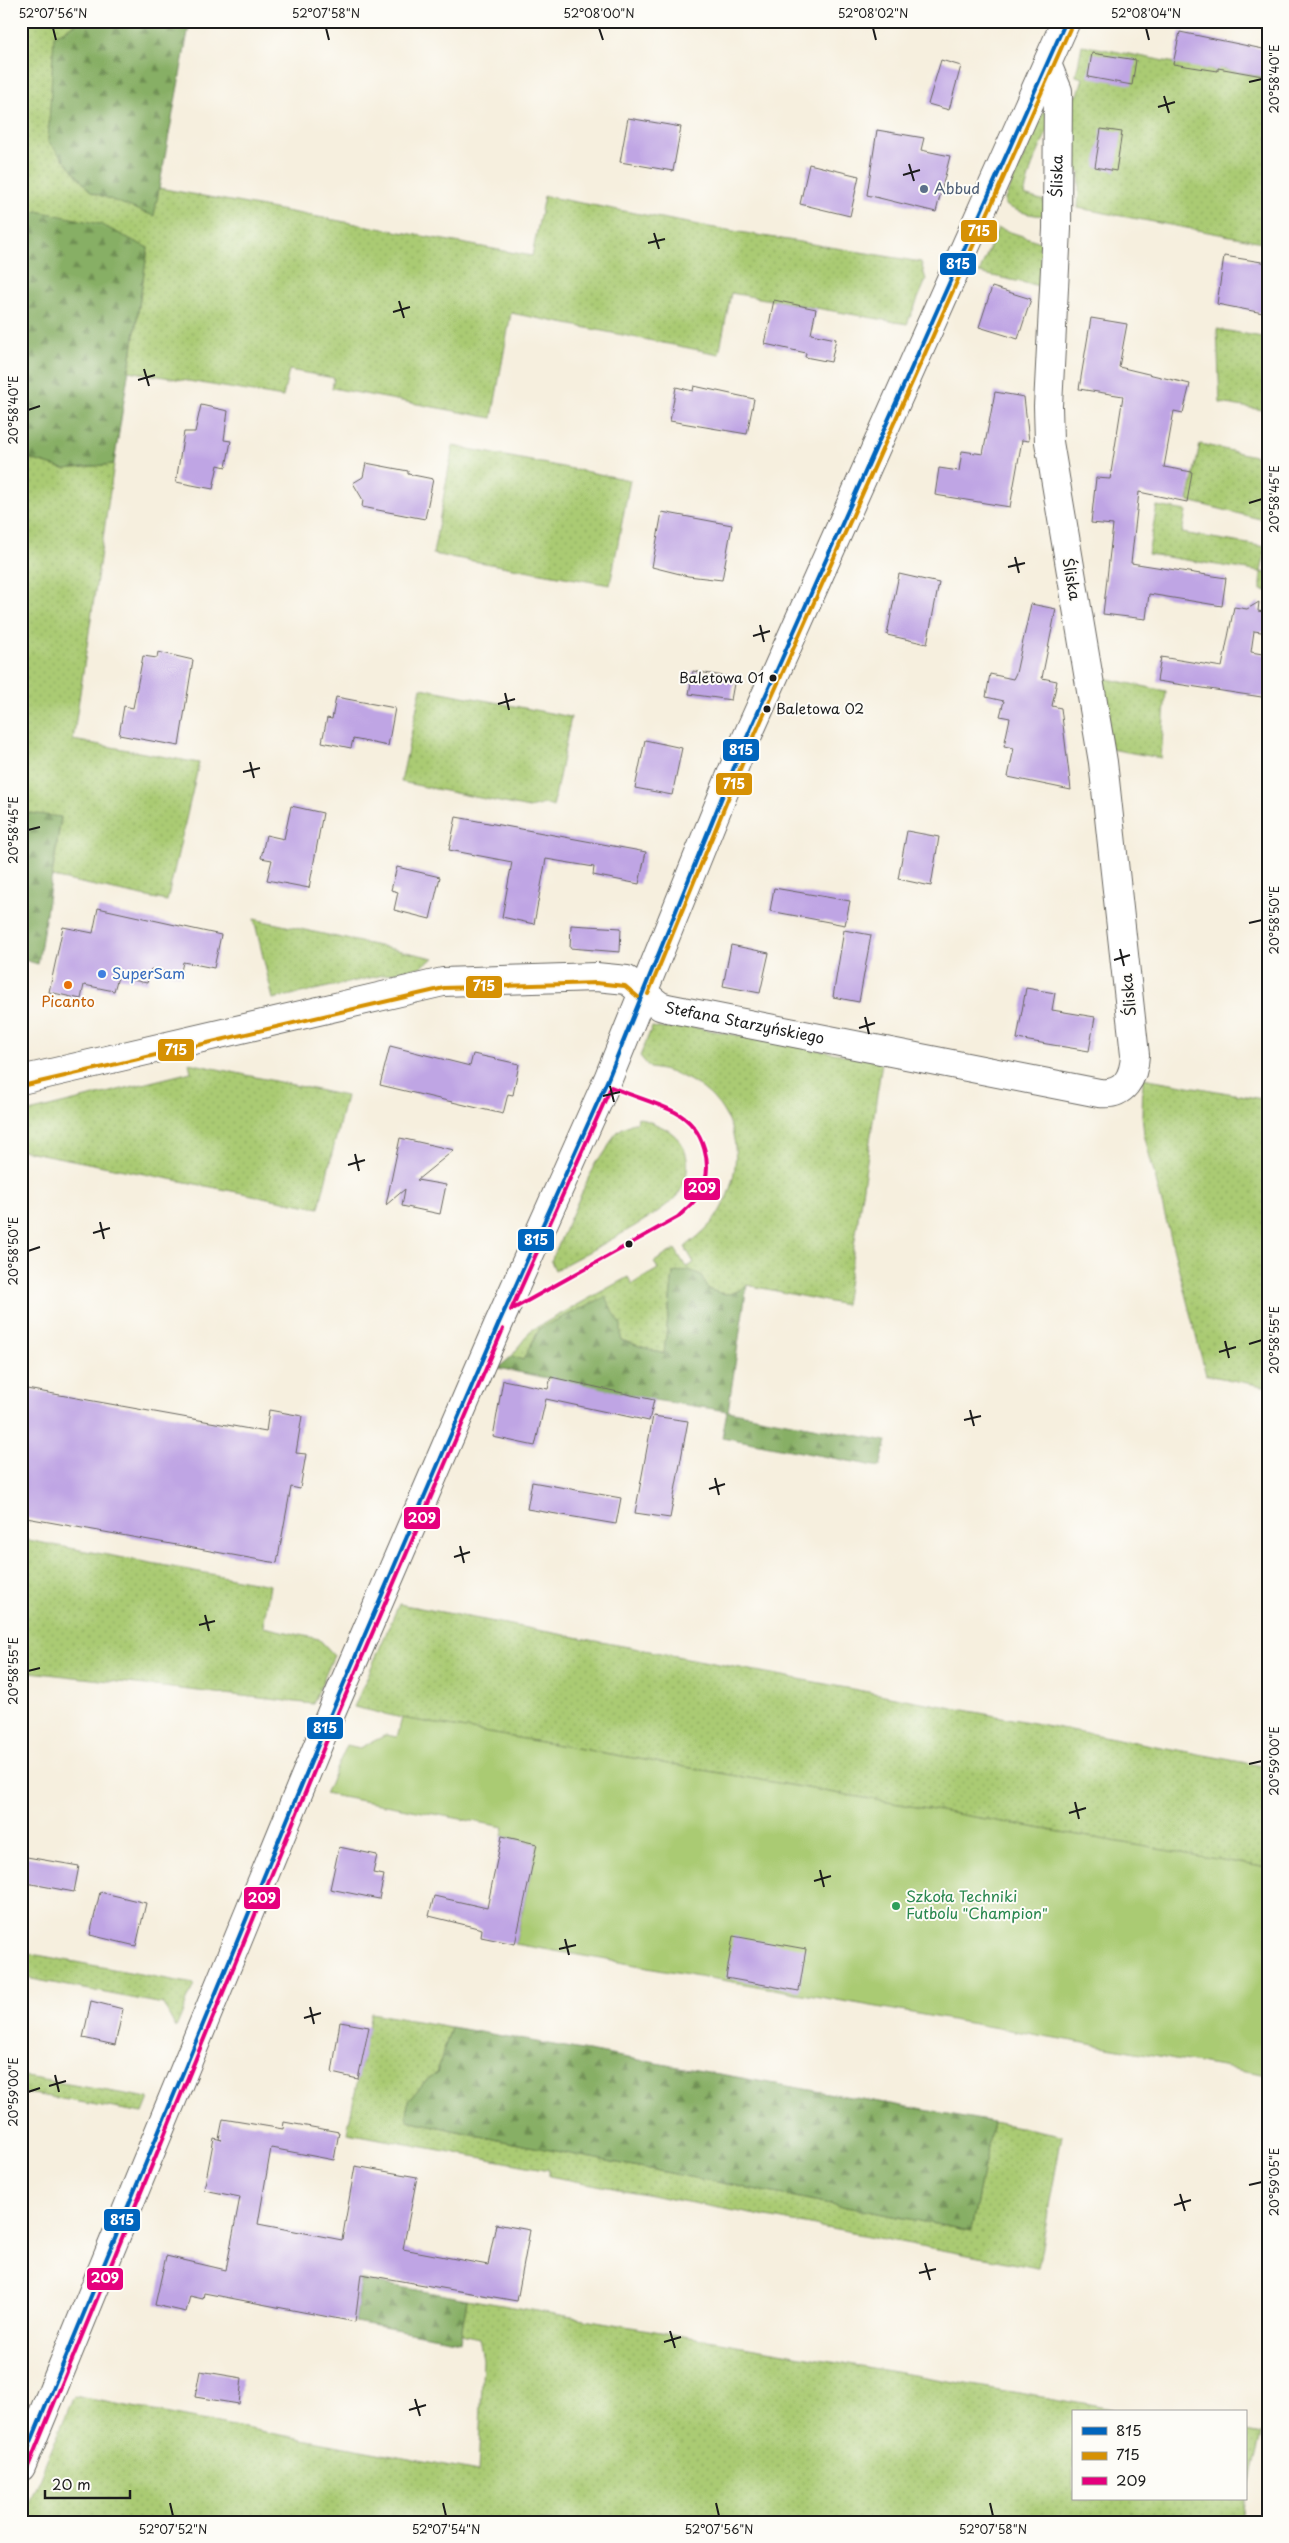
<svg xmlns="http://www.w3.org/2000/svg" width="1289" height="2543" font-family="'Playpen Sans',sans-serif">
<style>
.grass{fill:url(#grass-dots);stroke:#637448}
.forest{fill:url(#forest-firs);stroke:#526640}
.park{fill:#aacb73;stroke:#637448}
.building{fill:#bfa5e4}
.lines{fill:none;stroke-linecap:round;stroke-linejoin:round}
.minor-casing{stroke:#686660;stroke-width:30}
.tertiary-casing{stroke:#686660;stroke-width:30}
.minor{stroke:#fff;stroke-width:28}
.tertiary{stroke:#fff;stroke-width:28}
.bus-1-casing{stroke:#fdfcf7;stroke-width:8}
.bus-2-casing{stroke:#fdfcf7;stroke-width:8}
.bus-3-casing{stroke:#fdfcf7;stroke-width:8}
.bus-1{stroke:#0065bd;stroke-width:4}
.bus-2{stroke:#d69104;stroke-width:4}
.bus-3{stroke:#e5007d;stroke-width:4}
.ticks{fill:none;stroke:#1c1c1c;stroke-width:2}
.service-dot{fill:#5c6f8a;stroke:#fdfcf7;stroke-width:2}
.bus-dot{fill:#1c1c1c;stroke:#fdfcf7;stroke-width:2}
.shop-dot{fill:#3f7fe0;stroke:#fdfcf7;stroke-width:2}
.food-dot{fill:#e8710a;stroke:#fdfcf7;stroke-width:2}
.leisure-dot{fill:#2e9e5b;stroke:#fdfcf7;stroke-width:2}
.labels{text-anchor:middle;stroke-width:4;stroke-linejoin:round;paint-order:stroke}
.bus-label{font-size:14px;fill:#1c1c1c;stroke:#fdfcf7;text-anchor:end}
.street-label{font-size:15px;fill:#1c1c1c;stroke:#fdfcf7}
.service-label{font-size:15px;fill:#4e5e75;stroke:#fdfcf7;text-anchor:start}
.shop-label{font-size:15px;fill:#366cbe;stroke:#fdfcf7;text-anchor:start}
.food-label{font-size:15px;fill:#c56008;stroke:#fdfcf7}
.leisure-label{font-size:15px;fill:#27864d;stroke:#fdfcf7;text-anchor:start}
.line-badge{stroke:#fdfcf7;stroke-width:2}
.badge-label{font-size:14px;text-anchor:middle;font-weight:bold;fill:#fff}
.neatline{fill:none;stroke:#1c1c1c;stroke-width:2}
.ticks-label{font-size:12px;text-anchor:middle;fill:#1c1c1c}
</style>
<defs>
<pattern id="grass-dots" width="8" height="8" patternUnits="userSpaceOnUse" patternTransform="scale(1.25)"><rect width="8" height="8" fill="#aacb73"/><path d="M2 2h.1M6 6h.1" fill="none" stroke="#92ae63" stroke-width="1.8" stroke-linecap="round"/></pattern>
<pattern id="forest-firs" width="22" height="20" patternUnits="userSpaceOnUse" patternTransform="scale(1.25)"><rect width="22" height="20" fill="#87af65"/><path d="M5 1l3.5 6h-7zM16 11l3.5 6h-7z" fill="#6e8e52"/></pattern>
</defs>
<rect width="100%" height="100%" fill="#fdfcf7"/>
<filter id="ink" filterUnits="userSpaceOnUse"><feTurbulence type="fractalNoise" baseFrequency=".02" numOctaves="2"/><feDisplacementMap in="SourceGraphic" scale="10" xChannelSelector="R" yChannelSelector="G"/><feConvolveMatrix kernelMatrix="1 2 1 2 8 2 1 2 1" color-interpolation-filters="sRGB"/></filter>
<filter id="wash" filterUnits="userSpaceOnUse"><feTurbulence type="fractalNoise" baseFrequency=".0096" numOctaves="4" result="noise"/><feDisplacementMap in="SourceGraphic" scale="20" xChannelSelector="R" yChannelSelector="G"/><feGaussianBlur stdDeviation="1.12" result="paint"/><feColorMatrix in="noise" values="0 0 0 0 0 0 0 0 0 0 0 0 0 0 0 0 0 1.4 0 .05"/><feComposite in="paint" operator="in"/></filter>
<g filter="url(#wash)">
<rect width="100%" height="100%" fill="#f6efde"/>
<!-- grass -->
<path class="grass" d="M 21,21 L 81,21 L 54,36 L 153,216 L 159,188 L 532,256 L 544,196 L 709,227 L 921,262 L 926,280 L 907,324 L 731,293 L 719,354 L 511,313 L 492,418 L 332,388 L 334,378 L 289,370 L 283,397 L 129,371 L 148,248 L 37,211 L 21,216 Z
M 1082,45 L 1217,71 L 1218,68 L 1268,77 L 1268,243 L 1078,208 L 1080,172 L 1065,167 L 1070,96 L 1078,95 L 1083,78 L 1076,76 Z
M 1044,110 L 1050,112 L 1050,125 L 1032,166 L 1024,195 L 1045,201 L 1046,215 C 1034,217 1016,211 1005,205 L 1005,199 Z
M 998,228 L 1044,243 L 1044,287 L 979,273 Z
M 1217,329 L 1268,338 L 1268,411 L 1220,403 Z
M 1200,444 L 1268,459 L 1268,521 L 1188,501 Z
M 453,446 L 630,480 L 610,585 L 433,554 Z
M 21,450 L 24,457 L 64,469 L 114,464 L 73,740 L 199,763 L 167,901 L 52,877 L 61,818 L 21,812 Z
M 1157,506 L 1186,511 L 1182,533 L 1266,547 L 1261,572 L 1268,573 L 1268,591 L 1261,590 L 1261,572 L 1148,554 Z
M 1103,678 L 1166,691 L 1161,758 L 1110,749 Z
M 421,688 L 571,717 L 553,807 L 545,804 L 529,808 L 401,782 Z
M 254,919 L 434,958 L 420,967 L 273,999 Z
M 671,1023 L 882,1062 L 845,1305 L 747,1285 C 731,1296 727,1296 708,1289 L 701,1275 L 689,1270 L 673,1273 L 664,1354 L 621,1340 L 540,1328 L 523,1360 L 512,1356 L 530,1331 L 628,1277 L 632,1284 L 658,1269 L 654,1262 L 675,1249 L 686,1267 L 694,1263 L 685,1247 C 697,1237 710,1227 718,1214 C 758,1148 727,1078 650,1068 L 640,1056 L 652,1027 L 666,1029 Z
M 189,1063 L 346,1096 L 319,1208 L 21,1150 L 21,1114 L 191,1072 Z
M 1143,1078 L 1268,1100 L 1268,1387 L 1206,1375 L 1144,1134 L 1142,1115 Z
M 638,1117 C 649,1122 664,1126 673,1134 C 691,1149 691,1174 679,1193 C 665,1214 581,1255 555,1270 L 551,1261 L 596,1161 C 615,1148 605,1131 637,1122 Z
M 21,1539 L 270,1585 L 263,1627 L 319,1639 L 334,1655 L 313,1704 L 21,1671 Z
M 399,1604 L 1268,1767 L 1268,1868 L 402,1718 L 354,1707 Z
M 21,1952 L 194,1984 L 176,2028 L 163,2004 L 21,1977 Z
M 371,2013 L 451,2027 L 437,2073 L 423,2084 L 408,2101 L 407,2120 L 503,2141 L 971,2231 L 993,2122 L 1062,2135 L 1038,2268 L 549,2176 L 549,2170 L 347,2133 Z
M 21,2076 L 149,2098 L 143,2113 L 21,2092 Z
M 467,2299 L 1130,2412 L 1073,2412 L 1073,2499 L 1245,2499 L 1245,2431 L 1261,2434 L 1240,2522 L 21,2522 L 74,2396 L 478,2472 L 483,2359 L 479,2338 L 461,2334 Z"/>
<!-- forest -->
<path class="forest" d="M 81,21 L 190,21 L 154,216 L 91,192 L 48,141 L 54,36 Z
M 37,211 L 100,224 L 148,248 L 114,464 L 64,469 L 24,457 L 21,450 L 21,216 Z
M 21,812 L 61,817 L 38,964 L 21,959 Z
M 689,1270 L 701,1275 L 708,1289 C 727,1296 731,1296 747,1285 L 728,1411 L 887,1441 L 880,1467 L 722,1437 L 727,1411 L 654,1400 L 498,1368 L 512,1356 L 523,1360 L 540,1328 L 605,1297 L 621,1325 L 621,1340 L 664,1354 L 673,1273 Z
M 451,2027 L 993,2122 L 971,2231 L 503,2141 L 407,2120 L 408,2101 L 423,2084 L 437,2073 Z
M 361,2280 L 467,2299 L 460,2341 L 355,2322 Z"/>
<!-- park -->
<path class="park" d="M 402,1718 L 1268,1868 L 1268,2075 L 515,1944 L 537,1844 L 502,1836 L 504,1827 L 325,1794 L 347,1745 L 360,1748 L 386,1735 L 397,1737 Z"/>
<g id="blocks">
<!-- building -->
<path class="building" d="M 1180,32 L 1268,50 L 1268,77 L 1218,68 L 1218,71 L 1173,64 Z
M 1092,53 L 1136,60 L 1132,85 L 1088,77 Z
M 941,60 L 961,66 L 949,110 L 928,104 Z
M 628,118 L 681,127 L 673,171 L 620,162 Z
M 1101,129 L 1122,132 L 1116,171 L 1095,167 Z
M 877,130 L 924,138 L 921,150 L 950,156 L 936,212 L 867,195 Z
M 809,164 L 859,176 L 850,216 L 800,204 Z
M 1224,256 L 1268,263 L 1268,314 L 1217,304 Z
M 992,287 L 1031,299 L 1018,339 L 979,327 Z
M 774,300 L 816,309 L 811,334 L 836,339 L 831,362 L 805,357 L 806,353 L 765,344 Z
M 1091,318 L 1127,324 L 1119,367 L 1190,384 L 1183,413 L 1174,411 L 1164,467 L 1192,472 L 1187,502 L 1139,492 L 1131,563 L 1226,578 L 1222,606 L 1149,594 L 1146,619 L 1103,614 L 1113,525 L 1091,523 L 1096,478 L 1110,479 L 1123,396 L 1079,389 Z
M 694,386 L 754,399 L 747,434 L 670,421 L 676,387 L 693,391 Z
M 995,392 L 1024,397 L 1029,441 L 1022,440 L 1010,507 L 935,495 L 939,468 L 959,471 L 962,451 L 983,454 Z
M 201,405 L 228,411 L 224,440 L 231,441 L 226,467 L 218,465 L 213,489 L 176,482 L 184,432 L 195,432 Z
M 366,463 L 408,471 L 408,474 L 433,479 L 425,519 L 362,507 L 363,500 L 353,483 L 363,477 Z
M 662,512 L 732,525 L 722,580 L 688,576 L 652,567 Z
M 899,574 L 939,583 L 927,644 L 887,635 Z
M 1259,602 L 1258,611 L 1268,613 L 1268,633 L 1254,631 L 1251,652 L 1268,655 L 1268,698 L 1157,681 L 1161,657 L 1222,667 L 1234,607 L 1247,609 Z
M 1031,604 L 1056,609 L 1042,678 L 1057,681 L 1052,706 L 1061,708 L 1071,790 L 1008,777 L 1014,748 L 1004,746 L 1010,718 L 1000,716 L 1004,701 L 986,697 L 990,674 L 1013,679 L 1016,673 Z
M 158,652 L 193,660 L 179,746 L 119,735 L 124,706 L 133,708 L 143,656 L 157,658 Z
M 693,671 L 735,678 L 731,700 L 689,694 Z
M 336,697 L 395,708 L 388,746 L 353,739 L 351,748 L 322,742 L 327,718 L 332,719 Z
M 645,740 L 682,748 L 672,795 L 635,788 Z
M 291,806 L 323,813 L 309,888 L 267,880 L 272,860 L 261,858 L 266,835 L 284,839 Z
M 456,817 L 646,852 L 639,884 L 593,875 L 594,867 L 546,859 L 534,924 L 502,917 L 512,862 L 449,850 Z
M 907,831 L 939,837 L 931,886 L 898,879 Z
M 397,867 L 440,877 L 430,919 L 394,910 L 398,892 L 391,890 Z
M 774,888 L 850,901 L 845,925 L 770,911 Z
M 98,908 L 221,935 L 214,968 L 183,962 L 180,976 L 151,969 L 147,983 L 118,977 L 114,991 L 84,985 L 81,999 L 49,992 L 63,927 L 93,933 Z
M 571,925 L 621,928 L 620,952 L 570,948 Z
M 844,930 L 871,935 L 859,1002 L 833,997 Z
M 731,945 L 769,953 L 760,993 L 723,986 Z
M 1026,988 L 1055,993 L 1052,1010 L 1095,1017 L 1089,1051 L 1017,1039 Z
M 390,1046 L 470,1066 L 473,1054 L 519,1064 L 513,1095 L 508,1094 L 503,1114 L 380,1085 Z
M 400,1138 L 454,1150 L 417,1180 L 446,1185 L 440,1214 L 402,1206 L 405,1189 L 386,1205 Z
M 551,1377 L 654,1400 L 649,1421 L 546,1399 L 535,1446 L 493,1437 L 503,1380 L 548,1389 Z
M 21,1388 L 266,1432 L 269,1410 L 302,1416 L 296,1453 L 306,1454 L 300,1489 L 291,1487 L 277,1563 L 21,1517 Z
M 653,1416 L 688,1421 L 670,1518 L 635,1513 Z
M 532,1482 L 621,1498 L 616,1524 L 527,1509 Z
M 502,1836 L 537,1844 L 515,1944 L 481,1937 L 482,1929 L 429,1916 L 434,1896 L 487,1908 Z
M 339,1847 L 377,1855 L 373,1873 L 384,1875 L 379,1899 L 330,1889 Z
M 21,1856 L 79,1866 L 74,1892 L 21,1882 Z
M 100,1892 L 146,1903 L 136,1946 L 90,1935 Z
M 733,1936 L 806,1949 L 799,1991 L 726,1978 Z
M 91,2001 L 123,2009 L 115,2045 L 83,2038 Z
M 340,2022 L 369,2027 L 358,2079 L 332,2073 Z
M 223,2119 L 283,2129 L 284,2122 L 339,2132 L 334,2160 L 271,2148 L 258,2224 L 342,2240 L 355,2166 L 417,2177 L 403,2249 L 488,2265 L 496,2224 L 530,2230 L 517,2301 L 361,2274 L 355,2322 L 204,2293 L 203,2299 L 190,2296 L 186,2312 L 155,2305 L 166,2256 L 226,2270 L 240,2197 L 204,2190 L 214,2138 L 222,2140 L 219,2139 Z
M 200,2371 L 242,2378 L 239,2404 L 195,2397 Z"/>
</g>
</g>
<g filter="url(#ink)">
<use href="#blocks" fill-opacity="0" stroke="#686660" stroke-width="1"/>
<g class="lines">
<defs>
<g id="minor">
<path id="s1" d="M 642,992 L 660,1006 L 667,1008 L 1099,1093 C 1124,1096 1134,1078 1135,1055 L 1103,762 L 1049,442 L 1048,406 L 1057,229 L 1058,91 L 1047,64"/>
</g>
<path id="tertiary" d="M 21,1080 L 443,982 L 596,977 L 627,980 L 642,992
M 21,2467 L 332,1711 L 498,1325 L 608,1079 L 739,755 L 1066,21"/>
</defs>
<!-- minor casing -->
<use href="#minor" class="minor-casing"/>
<!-- tertiary casing -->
<use href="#tertiary" class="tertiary-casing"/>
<!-- minor -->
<use href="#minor" class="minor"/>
<!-- tertiary -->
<use href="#tertiary" class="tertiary"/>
<defs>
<path id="bus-1" d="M 21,2466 L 332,1711 L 498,1325 L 608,1079 L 739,755 L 1066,21"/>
<path id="bus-2" d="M 648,994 L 745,757 L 1072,24
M 22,1086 L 444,988 L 596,983 L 625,986 L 638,997"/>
<path id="bus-3" d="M 611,1087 C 632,1096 655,1102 675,1112 C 704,1127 716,1167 699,1195 C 694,1203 685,1210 678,1217 L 511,1310 Z
M 27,2469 L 338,1713 L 503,1329"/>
</defs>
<!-- bus-1 casing -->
<use href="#bus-1" class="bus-1-casing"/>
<!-- bus-2 casing -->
<use href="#bus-2" class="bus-2-casing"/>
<!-- bus-3 casing -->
<use href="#bus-3" class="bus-3-casing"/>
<!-- bus-1 -->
<use href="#bus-1" class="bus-1"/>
<!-- bus-2 -->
<use href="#bus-2" class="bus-2"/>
<!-- bus-3 -->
<use href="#bus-3" class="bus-3"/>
</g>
</g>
<!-- ticks -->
<path class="ticks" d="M 53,28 L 56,40M 326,28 L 329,40M 599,28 L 603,40M 873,28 L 876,40M 1146,28 L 1149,40M 1249,82 L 1262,79M 1164,96 L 1169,113M 1158,107 L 1175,102M 909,164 L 914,181M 903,175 L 920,170M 654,233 L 659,249M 648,243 L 665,239M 399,301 L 404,318M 393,312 L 410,307M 144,369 L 149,386M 138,380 L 155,375M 28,410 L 40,406M 1249,503 L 1262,499M 1015,557 L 1019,573M 1008,567 L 1025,563M 760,625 L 764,642M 753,636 L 770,631M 505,693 L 509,710M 498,704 L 515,699M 250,762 L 254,778M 243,772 L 260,768M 28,830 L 40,827M 1249,923 L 1262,920M 1120,949 L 1124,966M 1114,960 L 1130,955M 865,1017 L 869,1034M 859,1028 L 875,1023M 610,1086 L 614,1102M 603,1096 L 620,1092M 355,1154 L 359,1171M 348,1165 L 365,1160M 100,1222 L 104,1239M 93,1233 L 110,1228M 28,1251 L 40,1247M 1225,1341 L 1229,1358M 1249,1344 L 1262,1340M 1219,1352 L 1236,1347M 970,1410 L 974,1426M 964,1420 L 981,1416M 715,1478 L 719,1495M 709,1489 L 725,1484M 460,1546 L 464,1563M 454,1557 L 470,1552M 205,1615 L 209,1631M 199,1625 L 215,1621M 28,1671 L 40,1668M 1249,1764 L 1262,1761M 1075,1802 L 1079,1819M 1069,1813 L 1086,1808M 820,1870 L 824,1887M 814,1881 L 831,1876M 565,1939 L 569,1955M 559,1949 L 576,1945M 310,2007 L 314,2024M 304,2018 L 321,2013M 55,2075 L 59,2092M 49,2086 L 66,2081M 28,2092 L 40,2088M 1249,2185 L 1262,2182M 1180,2194 L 1185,2211M 1174,2205 L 1191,2200M 925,2263 L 930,2280M 919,2273 L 936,2269M 670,2331 L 675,2348M 664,2342 L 681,2337M 415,2399 L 420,2416M 409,2410 L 426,2405M 170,2503 L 173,2516M 443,2503 L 446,2516M 716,2503 L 719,2516M 990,2503 L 993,2516"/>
<!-- markers -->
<circle class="service-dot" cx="924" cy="189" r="5"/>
<g class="bus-dot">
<circle cx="773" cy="678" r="4.5"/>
<circle cx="767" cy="709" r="4.5"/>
<circle cx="629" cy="1244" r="4.5"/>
</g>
<circle class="shop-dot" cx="102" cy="974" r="5"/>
<circle class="food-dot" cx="68" cy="985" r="5"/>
<circle class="leisure-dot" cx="896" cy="1906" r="5"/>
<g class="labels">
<!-- bus labels -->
<g class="bus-label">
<text x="764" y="683">Baletowa 01</text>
<text x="776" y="714" text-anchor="start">Baletowa 02</text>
</g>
<!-- street labels -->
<g class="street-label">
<text dy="5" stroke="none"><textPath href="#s1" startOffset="1416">Śliska</textPath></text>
<text transform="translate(1071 579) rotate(80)" y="5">Śliska</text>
<text transform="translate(1129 995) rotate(-96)" y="5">Śliska</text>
<text dy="5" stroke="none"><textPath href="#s1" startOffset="109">Stefana Starzyńskiego</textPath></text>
</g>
<!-- service labels -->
<g class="service-label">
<text x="934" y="194">Abbud</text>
</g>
<!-- shop labels -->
<g class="shop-label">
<text x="112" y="979">SuperSam</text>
</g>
<!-- food labels -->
<g class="food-label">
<text x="68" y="1007">Picanto</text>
</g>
<!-- leisure labels -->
<g class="leisure-label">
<text x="906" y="1902">Szkoła Techniki<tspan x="906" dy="17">Futbolu "Champion"</tspan></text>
</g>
</g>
<g class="line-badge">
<rect x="960" y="219" width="38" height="24" rx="5" fill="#d69104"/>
<rect x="939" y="252" width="38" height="24" rx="5" fill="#0065bd"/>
<rect x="722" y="738" width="38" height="24" rx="5" fill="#0065bd"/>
<rect x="715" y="772" width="38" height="24" rx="5" fill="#d69104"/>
<rect x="465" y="975" width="38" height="24" rx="5" fill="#d69104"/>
<rect x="157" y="1038" width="38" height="24" rx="5" fill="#d69104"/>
<rect x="683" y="1177" width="38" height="24" rx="5" fill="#e5007d"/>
<rect x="517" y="1228" width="38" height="24" rx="5" fill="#0065bd"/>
<rect x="403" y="1506" width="38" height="24" rx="5" fill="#e5007d"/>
<rect x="306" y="1716" width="38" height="24" rx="5" fill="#0065bd"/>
<rect x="243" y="1886" width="38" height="24" rx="5" fill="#e5007d"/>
<rect x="103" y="2208" width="38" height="24" rx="5" fill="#0065bd"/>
<rect x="86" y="2267" width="38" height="24" rx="5" fill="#e5007d"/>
</g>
<g class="badge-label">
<text x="979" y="236">715</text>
<text x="958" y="269">815</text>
<text x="741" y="755">815</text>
<text x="734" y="789">715</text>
<text x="484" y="991">715</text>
<text x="176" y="1055">715</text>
<text x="702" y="1193">209</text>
<text x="536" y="1245">815</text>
<text x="422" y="1523">209</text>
<text x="325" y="1733">815</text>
<text x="262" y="1903">209</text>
<text x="122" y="2225">815</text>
<text x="105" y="2283">209</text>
</g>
<!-- margin -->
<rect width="1289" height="2543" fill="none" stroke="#fdfcf7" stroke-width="55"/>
<!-- legend -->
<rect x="1072" y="2410" width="175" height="90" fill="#fdfcf7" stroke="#a3a29f"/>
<rect x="1082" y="2427" width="25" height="8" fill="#0065bd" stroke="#a3a29f"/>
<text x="1116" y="2436" font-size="15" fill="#1c1c1c">815</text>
<rect x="1082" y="2452" width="25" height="8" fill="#d69104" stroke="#a3a29f"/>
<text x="1116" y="2460" font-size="15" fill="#1c1c1c">715</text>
<rect x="1082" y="2477" width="25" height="8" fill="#e5007d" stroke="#a3a29f"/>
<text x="1116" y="2486" font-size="15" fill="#1c1c1c">209</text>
<!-- scale -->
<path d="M45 2490v8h85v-8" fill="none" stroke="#1c1c1c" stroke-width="2.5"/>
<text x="52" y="2490" font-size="15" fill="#1c1c1c" stroke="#fdfcf7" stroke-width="4" paint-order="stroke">20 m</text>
<rect x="28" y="28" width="1234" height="2488" class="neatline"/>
<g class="ticks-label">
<text x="53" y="18">52°07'56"N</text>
<text x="326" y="18">52°07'58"N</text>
<text x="599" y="18">52°08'00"N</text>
<text x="873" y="18">52°08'02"N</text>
<text x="1146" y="18">52°08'04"N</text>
<text transform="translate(1275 79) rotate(-90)" y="4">20°58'40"E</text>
<text transform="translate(14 410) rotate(-90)" y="4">20°58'40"E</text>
<text transform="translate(1275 499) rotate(-90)" y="4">20°58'45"E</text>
<text transform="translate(14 830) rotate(-90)" y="4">20°58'45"E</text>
<text transform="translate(1275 920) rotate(-90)" y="4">20°58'50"E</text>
<text transform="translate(14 1251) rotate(-90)" y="4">20°58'50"E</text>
<text transform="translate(1275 1340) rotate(-90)" y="4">20°58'55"E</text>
<text transform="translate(14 1671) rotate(-90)" y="4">20°58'55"E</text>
<text transform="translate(1275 1761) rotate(-90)" y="4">20°59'00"E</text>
<text transform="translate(14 2092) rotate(-90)" y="4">20°59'00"E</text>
<text transform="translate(1275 2182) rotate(-90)" y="4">20°59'05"E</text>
<text x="173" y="2534">52°07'52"N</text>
<text x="446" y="2534">52°07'54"N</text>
<text x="719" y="2534">52°07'56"N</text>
<text x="993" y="2534">52°07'58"N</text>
</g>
</svg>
